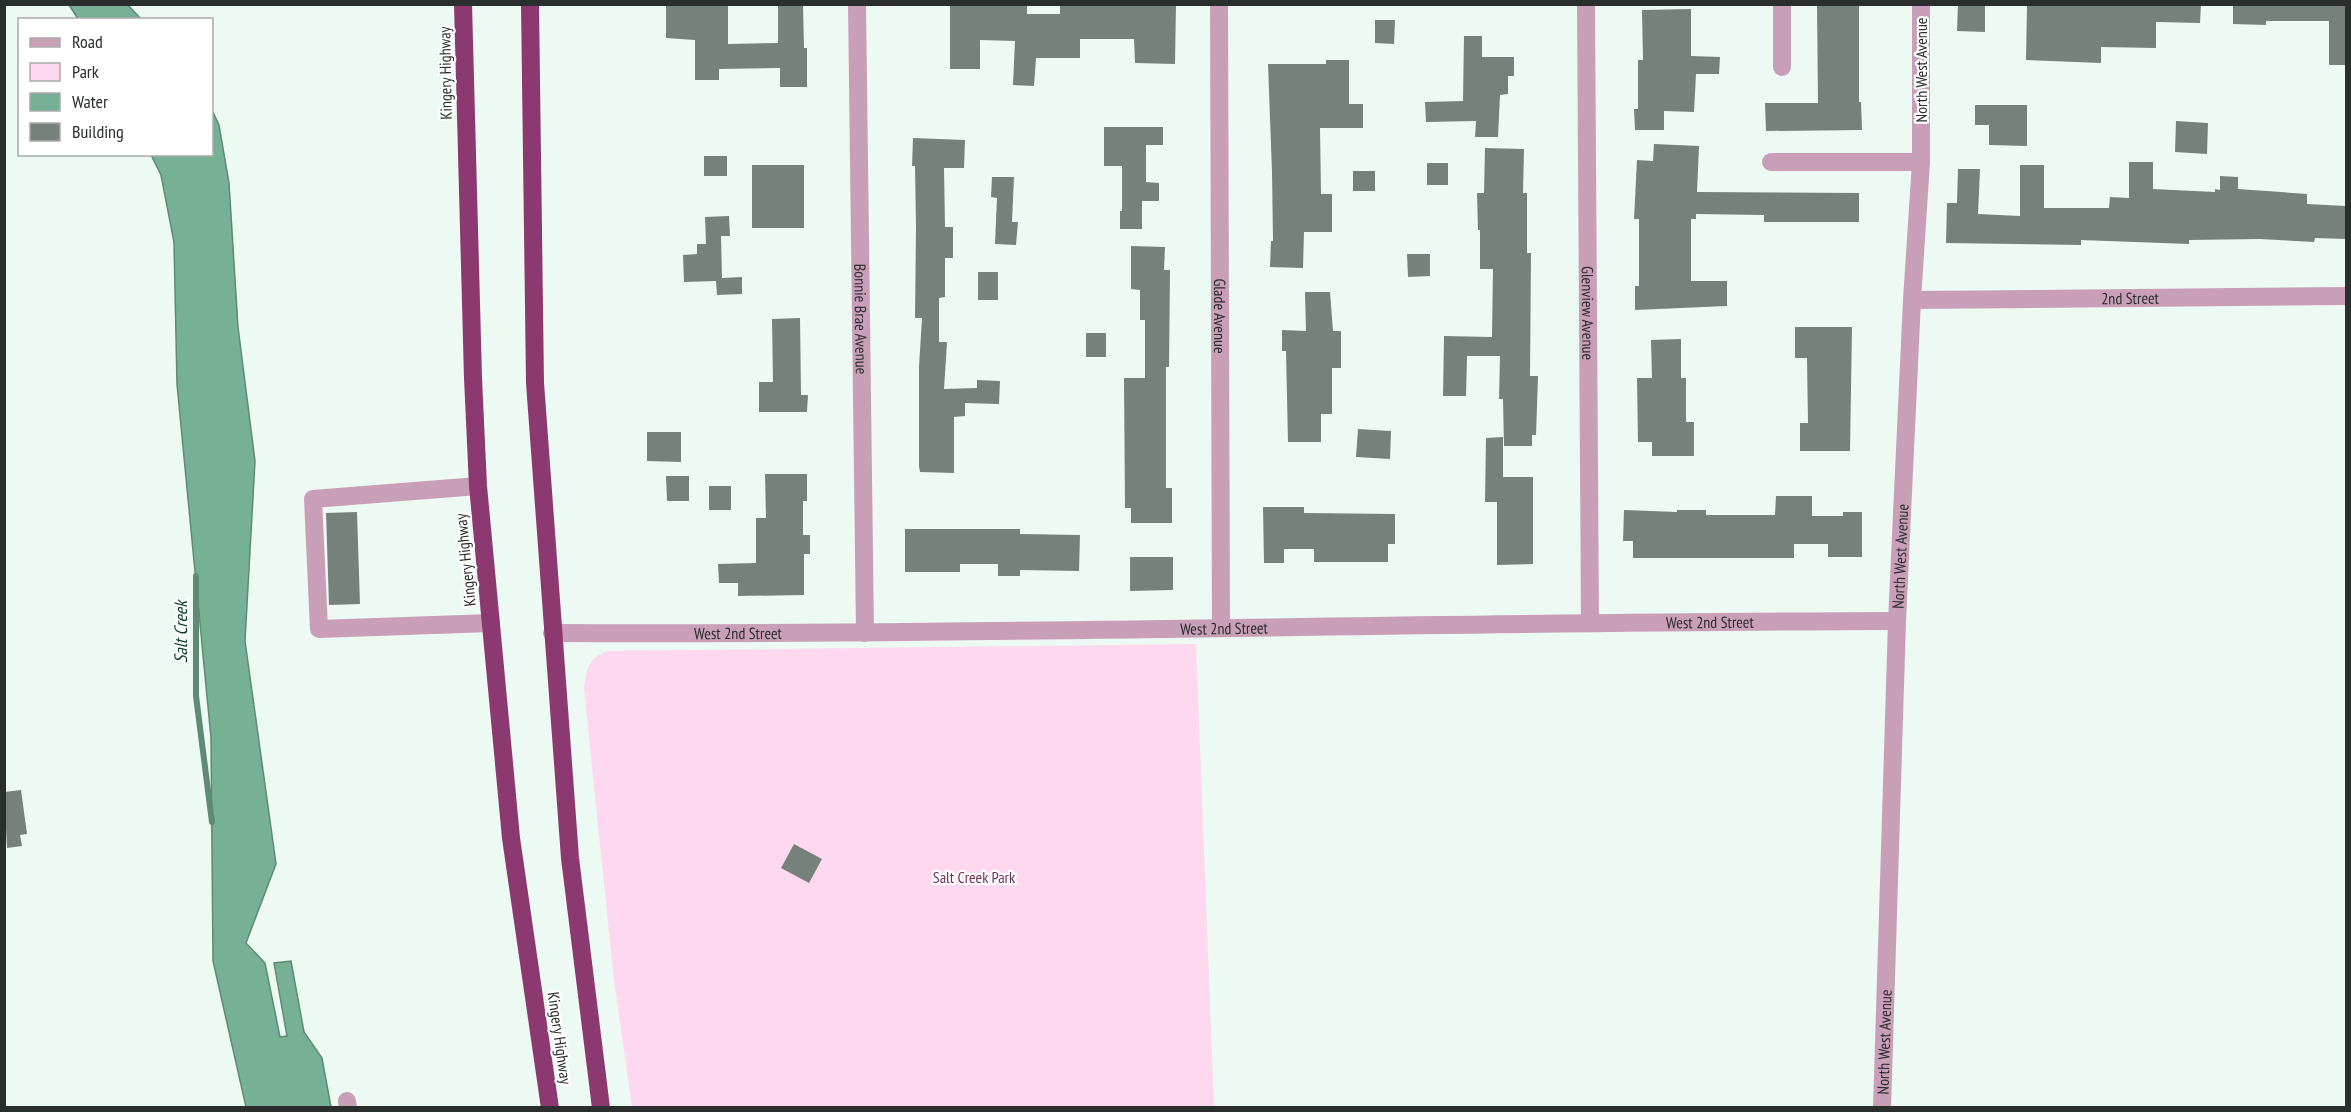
<svg xmlns="http://www.w3.org/2000/svg" width="2351" height="1112" font-family="'PT Sans Narrow',sans-serif">
<style>
.green{fill:#fed8ee}
.water{fill:#76b196;stroke:#5f8a76;stroke-width:1.5}
.lines{fill:none;stroke-linecap:round;stroke-linejoin:round}
.stream{stroke:#5f8a76;stroke-width:6}
.building{fill:#77817c}
.minor{stroke:#c99fb8;stroke-width:18}
.highway{stroke:#8d3971;stroke-width:18}
.labels{text-anchor:middle;stroke-width:4.5;stroke-linejoin:round;paint-order:stroke}
.street-label{font-size:16px;fill:#2a2e2c;stroke:#fff}
.park-label{font-size:16px;fill:#6f315a;stroke:#fff}
.water-label{font-size:18px;font-style:italic;fill:#0b3d2b;stroke:#fff}
</style>
<rect width="100%" height="100%" fill="#edf9f3"/>
<!-- green -->
<path class="green" d="M 1196,644 L 1214,1107 L 632,1107 L 614,981 L 584,688 C 586,669 589,656 609,651 Z"/>
<!-- water -->
<path class="water" d="M 69,5 L 128,5 L 141,19 L 78,19 Z
M 212,110 L 219,125 L 229,183 L 238,327 L 255,461 L 245,641 L 276,864 L 246,943 L 265,963 L 280,1037 L 287,1036 L 274,963 L 291,961 L 304,1032 L 322,1058 L 331,1107 L 246,1107 L 213,961 L 211,738 L 177,384 L 174,242 L 161,175 L 151,155 L 212,154 Z"/>
<g class="lines">
<!-- stream -->
<path class="stream" d="M 196,576 L 196,696 L 212,822"/>
</g>
<!-- building -->
<path class="building" d="M 666,4 L 728,4 L 728,44 L 778,43 L 778,4 L 803,4 L 804,48 L 807,48 L 807,87 L 780,87 L 780,68 L 719,69 L 719,80 L 695,80 L 695,40 L 666,38 Z
M 950,4 L 1027,4 L 1027,14 L 1060,14 L 1060,4 L 1176,4 L 1175,64 L 1135,63 L 1134,39 L 1080,39 L 1080,58 L 1036,58 L 1034,86 L 1013,85 L 1015,41 L 980,40 L 980,69 L 950,69 Z
M 1817,4 L 1859,4 L 1859,102 L 1861,102 L 1862,130 L 1766,131 L 1765,103 L 1818,103 Z
M 1958,4 L 1985,4 L 1985,32 L 1957,31 Z
M 2027,4 L 2201,4 L 2200,23 L 2156,22 L 2156,48 L 2101,47 L 2101,63 L 2026,60 Z
M 2233,4 L 2346,4 L 2346,65 L 2329,65 L 2329,21 L 2266,21 L 2266,25 L 2233,24 Z
M 1691,9 L 1691,56 L 1720,57 L 1719,74 L 1696,74 L 1694,112 L 1664,111 L 1664,130 L 1635,130 L 1634,109 L 1638,109 L 1638,60 L 1643,60 L 1642,10 Z
M 1375,20 L 1395,20 L 1394,44 L 1375,43 Z
M 1464,36 L 1482,36 L 1482,57 L 1514,57 L 1514,76 L 1508,76 L 1508,94 L 1500,95 L 1498,137 L 1475,137 L 1476,121 L 1426,122 L 1425,102 L 1463,101 Z
M 1326,60 L 1349,60 L 1349,104 L 1363,104 L 1363,128 L 1320,128 L 1321,194 L 1332,194 L 1332,232 L 1304,232 L 1303,268 L 1270,267 L 1271,241 L 1273,241 L 1272,172 L 1268,64 L 1326,64 Z
M 1975,105 L 2027,105 L 2027,146 L 1989,145 L 1989,125 L 1975,125 Z
M 2176,121 L 2208,123 L 2207,154 L 2175,152 Z
M 1104,127 L 1163,127 L 1163,145 L 1146,145 L 1146,182 L 1159,183 L 1159,201 L 1142,201 L 1142,229 L 1120,229 L 1120,211 L 1122,211 L 1122,166 L 1104,166 Z
M 913,138 L 965,140 L 964,168 L 944,168 L 945,227 L 953,227 L 953,258 L 945,258 L 945,297 L 939,298 L 939,342 L 947,342 L 944,389 L 977,388 L 977,380 L 1000,381 L 999,404 L 965,403 L 965,416 L 954,417 L 954,473 L 920,472 L 919,466 L 919,367 L 922,318 L 915,318 L 916,227 L 915,166 L 912,166 Z
M 1654,144 L 1699,146 L 1697,192 L 1859,193 L 1859,222 L 1764,222 L 1764,215 L 1696,214 L 1696,219 L 1691,219 L 1691,281 L 1727,281 L 1727,306 L 1635,310 L 1635,286 L 1639,286 L 1639,219 L 1634,219 L 1637,160 L 1653,161 Z
M 1485,148 L 1524,149 L 1523,193 L 1527,193 L 1527,253 L 1531,253 L 1530,376 L 1538,376 L 1536,435 L 1532,435 L 1532,446 L 1504,446 L 1503,399 L 1499,399 L 1500,356 L 1467,356 L 1466,396 L 1443,396 L 1444,336 L 1492,337 L 1493,269 L 1480,269 L 1480,230 L 1478,230 L 1477,193 L 1484,193 Z
M 704,156 L 727,156 L 727,176 L 704,176 Z
M 2129,162 L 2153,162 L 2153,189 L 2215,192 L 2215,189 L 2220,190 L 2220,176 L 2238,177 L 2238,189 L 2307,194 L 2307,204 L 2346,206 L 2346,239 L 2315,238 L 2314,242 L 2260,239 L 2189,240 L 2189,244 L 2081,240 L 2081,245 L 1946,243 L 1947,203 L 1957,203 L 1958,169 L 1980,169 L 1978,214 L 2020,216 L 2020,165 L 2044,165 L 2044,208 L 2109,208 L 2110,197 L 2129,198 Z
M 1427,163 L 1448,163 L 1448,185 L 1427,185 Z
M 752,165 L 804,165 L 804,228 L 752,228 Z
M 1353,171 L 1375,171 L 1375,191 L 1353,191 Z
M 992,177 L 1014,177 L 1012,222 L 1018,222 L 1016,245 L 995,244 L 997,198 L 991,197 Z
M 729,216 L 730,236 L 721,236 L 722,278 L 742,277 L 742,294 L 717,295 L 716,281 L 684,282 L 683,255 L 697,254 L 697,244 L 706,244 L 705,217 Z
M 1131,246 L 1165,247 L 1164,270 L 1170,270 L 1169,367 L 1166,367 L 1166,488 L 1172,488 L 1172,523 L 1131,523 L 1131,508 L 1125,508 L 1124,378 L 1145,378 L 1145,320 L 1140,320 L 1140,290 L 1131,289 Z
M 1407,254 L 1430,254 L 1430,276 L 1408,277 Z
M 978,272 L 998,272 L 998,300 L 978,300 Z
M 1305,292 L 1330,292 L 1333,331 L 1341,331 L 1341,368 L 1332,368 L 1332,414 L 1321,414 L 1321,442 L 1288,442 L 1286,351 L 1282,351 L 1282,330 L 1306,331 Z
M 800,318 L 801,395 L 808,395 L 807,412 L 759,412 L 759,382 L 773,382 L 772,319 Z
M 1795,327 L 1852,327 L 1850,451 L 1800,451 L 1800,423 L 1808,423 L 1807,358 L 1795,358 Z
M 1086,333 L 1106,333 L 1106,357 L 1086,357 Z
M 1681,339 L 1681,378 L 1686,378 L 1686,422 L 1694,422 L 1694,456 L 1652,456 L 1652,442 L 1638,442 L 1637,378 L 1652,378 L 1651,340 Z
M 1358,429 L 1391,431 L 1390,459 L 1356,457 Z
M 647,432 L 681,432 L 681,462 L 647,461 Z
M 1503,437 L 1503,477 L 1533,477 L 1533,564 L 1497,565 L 1497,502 L 1485,502 L 1486,438 Z
M 765,474 L 807,474 L 807,501 L 803,501 L 803,535 L 810,535 L 810,554 L 804,554 L 804,595 L 738,596 L 738,583 L 719,583 L 718,564 L 756,563 L 756,518 L 766,518 Z
M 666,476 L 689,476 L 689,501 L 667,501 Z
M 709,486 L 731,486 L 731,510 L 709,510 Z
M 1776,496 L 1812,496 L 1812,516 L 1843,516 L 1843,512 L 1862,512 L 1862,557 L 1828,557 L 1828,544 L 1794,544 L 1794,558 L 1633,558 L 1633,541 L 1623,541 L 1624,510 L 1677,512 L 1677,510 L 1706,510 L 1706,515 L 1775,515 Z
M 1263,507 L 1304,507 L 1304,513 L 1395,514 L 1395,544 L 1388,544 L 1388,562 L 1314,562 L 1314,549 L 1284,549 L 1284,563 L 1264,563 Z
M 357,512 L 360,604 L 329,605 L 326,513 Z
M 905,529 L 1020,529 L 1020,534 L 1080,535 L 1079,571 L 1020,570 L 1020,576 L 998,576 L 998,564 L 960,564 L 960,572 L 905,572 Z
M 1130,557 L 1173,557 L 1173,590 L 1130,591 Z
M 21,790 L 27,834 L 20,835 L 22,846 L 7,848 L 4,792 Z
M 794,844 L 822,859 L 809,883 L 781,868 Z"/>
<g class="lines">
<!-- minor -->
<g class="minor">
<path id="s1" d="M 857,4 L 865,633"/>
<path id="s2" d="M 1219,4 L 1221,627"/>
<path id="s3" d="M 1586,4 L 1590,622"/>
<path d="M 1782,4 L 1782,67"/>
<path d="M 1771,162 L 1921,162"/>
<path id="s4" d="M 1912,300 L 2346,296"/>
<path d="M 478,486 L 313,499 L 319,629 L 491,623"/>
<path id="s5" d="M 552,633 C 1000,635 1449,622 1897,621"/>
<path d="M 347,1101 L 348,1108"/>
<path id="s6" d="M 1882,1108 L 1897,621 L 1912,300 L 1921,162 L 1921,4"/>
</g>
<!-- highway -->
<path class="highway" d="M 463,4 L 473,378 L 478,486 L 511,838 L 550,1108
M 530,4 L 535,383 L 570,858 L 601,1108"/>
</g>
<g class="labels">
<!-- street labels -->
<g class="street-label">
<text transform="translate(1921 70) rotate(-90)" y="6">North West Avenue</text>
<text transform="translate(445 73) rotate(-91)" y="6">Kingery Highway</text>
<text dy="6" stroke="none"><textPath href="#s4" startOffset="218">2nd Street</textPath></text>
<text dy="6" stroke="none"><textPath href="#s3" startOffset="309">Glenview Avenue</textPath></text>
<text dy="6" stroke="none"><textPath href="#s2" startOffset="312">Glade Avenue</textPath></text>
<text dy="6" stroke="none"><textPath href="#s1" startOffset="315">Bonnie Brae Avenue</textPath></text>
<text dy="6" stroke="none"><textPath href="#s6" startOffset="552">North West Avenue</textPath></text>
<text transform="translate(465 560) rotate(-96)" y="6">Kingery Highway</text>
<text dy="6" stroke="none"><textPath href="#s5" startOffset="1158">West 2nd Street</textPath></text>
<text dy="6" stroke="none"><textPath href="#s5" startOffset="672">West 2nd Street</textPath></text>
<text dy="6" stroke="none"><textPath href="#s5" startOffset="186">West 2nd Street</textPath></text>
<text transform="translate(560 1038) rotate(82)" y="6">Kingery Highway</text>
<text dy="6" stroke="none"><textPath href="#s6" startOffset="66">North West Avenue</textPath></text>
</g>
<!-- park labels -->
<g class="park-label">
<text x="974" y="883">Salt Creek Park</text>
</g>
<!-- water labels -->
<g class="water-label">
<text transform="translate(181 632) rotate(-90)" y="6">Salt Creek</text>
</g>
</g>
<!-- border -->
<rect width="2351" height="1112" fill="none" stroke="#2a2e2c" stroke-width="12"/>
<!-- legend -->
<rect x="18" y="18" width="195" height="138" fill="#ffffff" stroke="#aaabab" stroke-width="1.5"/>
<rect x="30" y="38" width="30" height="9" fill="#c99fb8" stroke="#aaabab" stroke-width="1.5"/>
<text x="72" y="48" font-size="18" fill="#2a2e2c">Road</text>
<rect x="30" y="63" width="30" height="18" fill="#fed8ee" stroke="#aaabab" stroke-width="1.5"/>
<text x="72" y="78" font-size="18" fill="#2a2e2c">Park</text>
<rect x="30" y="93" width="30" height="18" fill="#76b196" stroke="#aaabab" stroke-width="1.5"/>
<text x="72" y="108" font-size="18" fill="#2a2e2c">Water</text>
<rect x="30" y="123" width="30" height="18" fill="#77817c" stroke="#aaabab" stroke-width="1.5"/>
<text x="72" y="138" font-size="18" fill="#2a2e2c">Building</text>
</svg>
